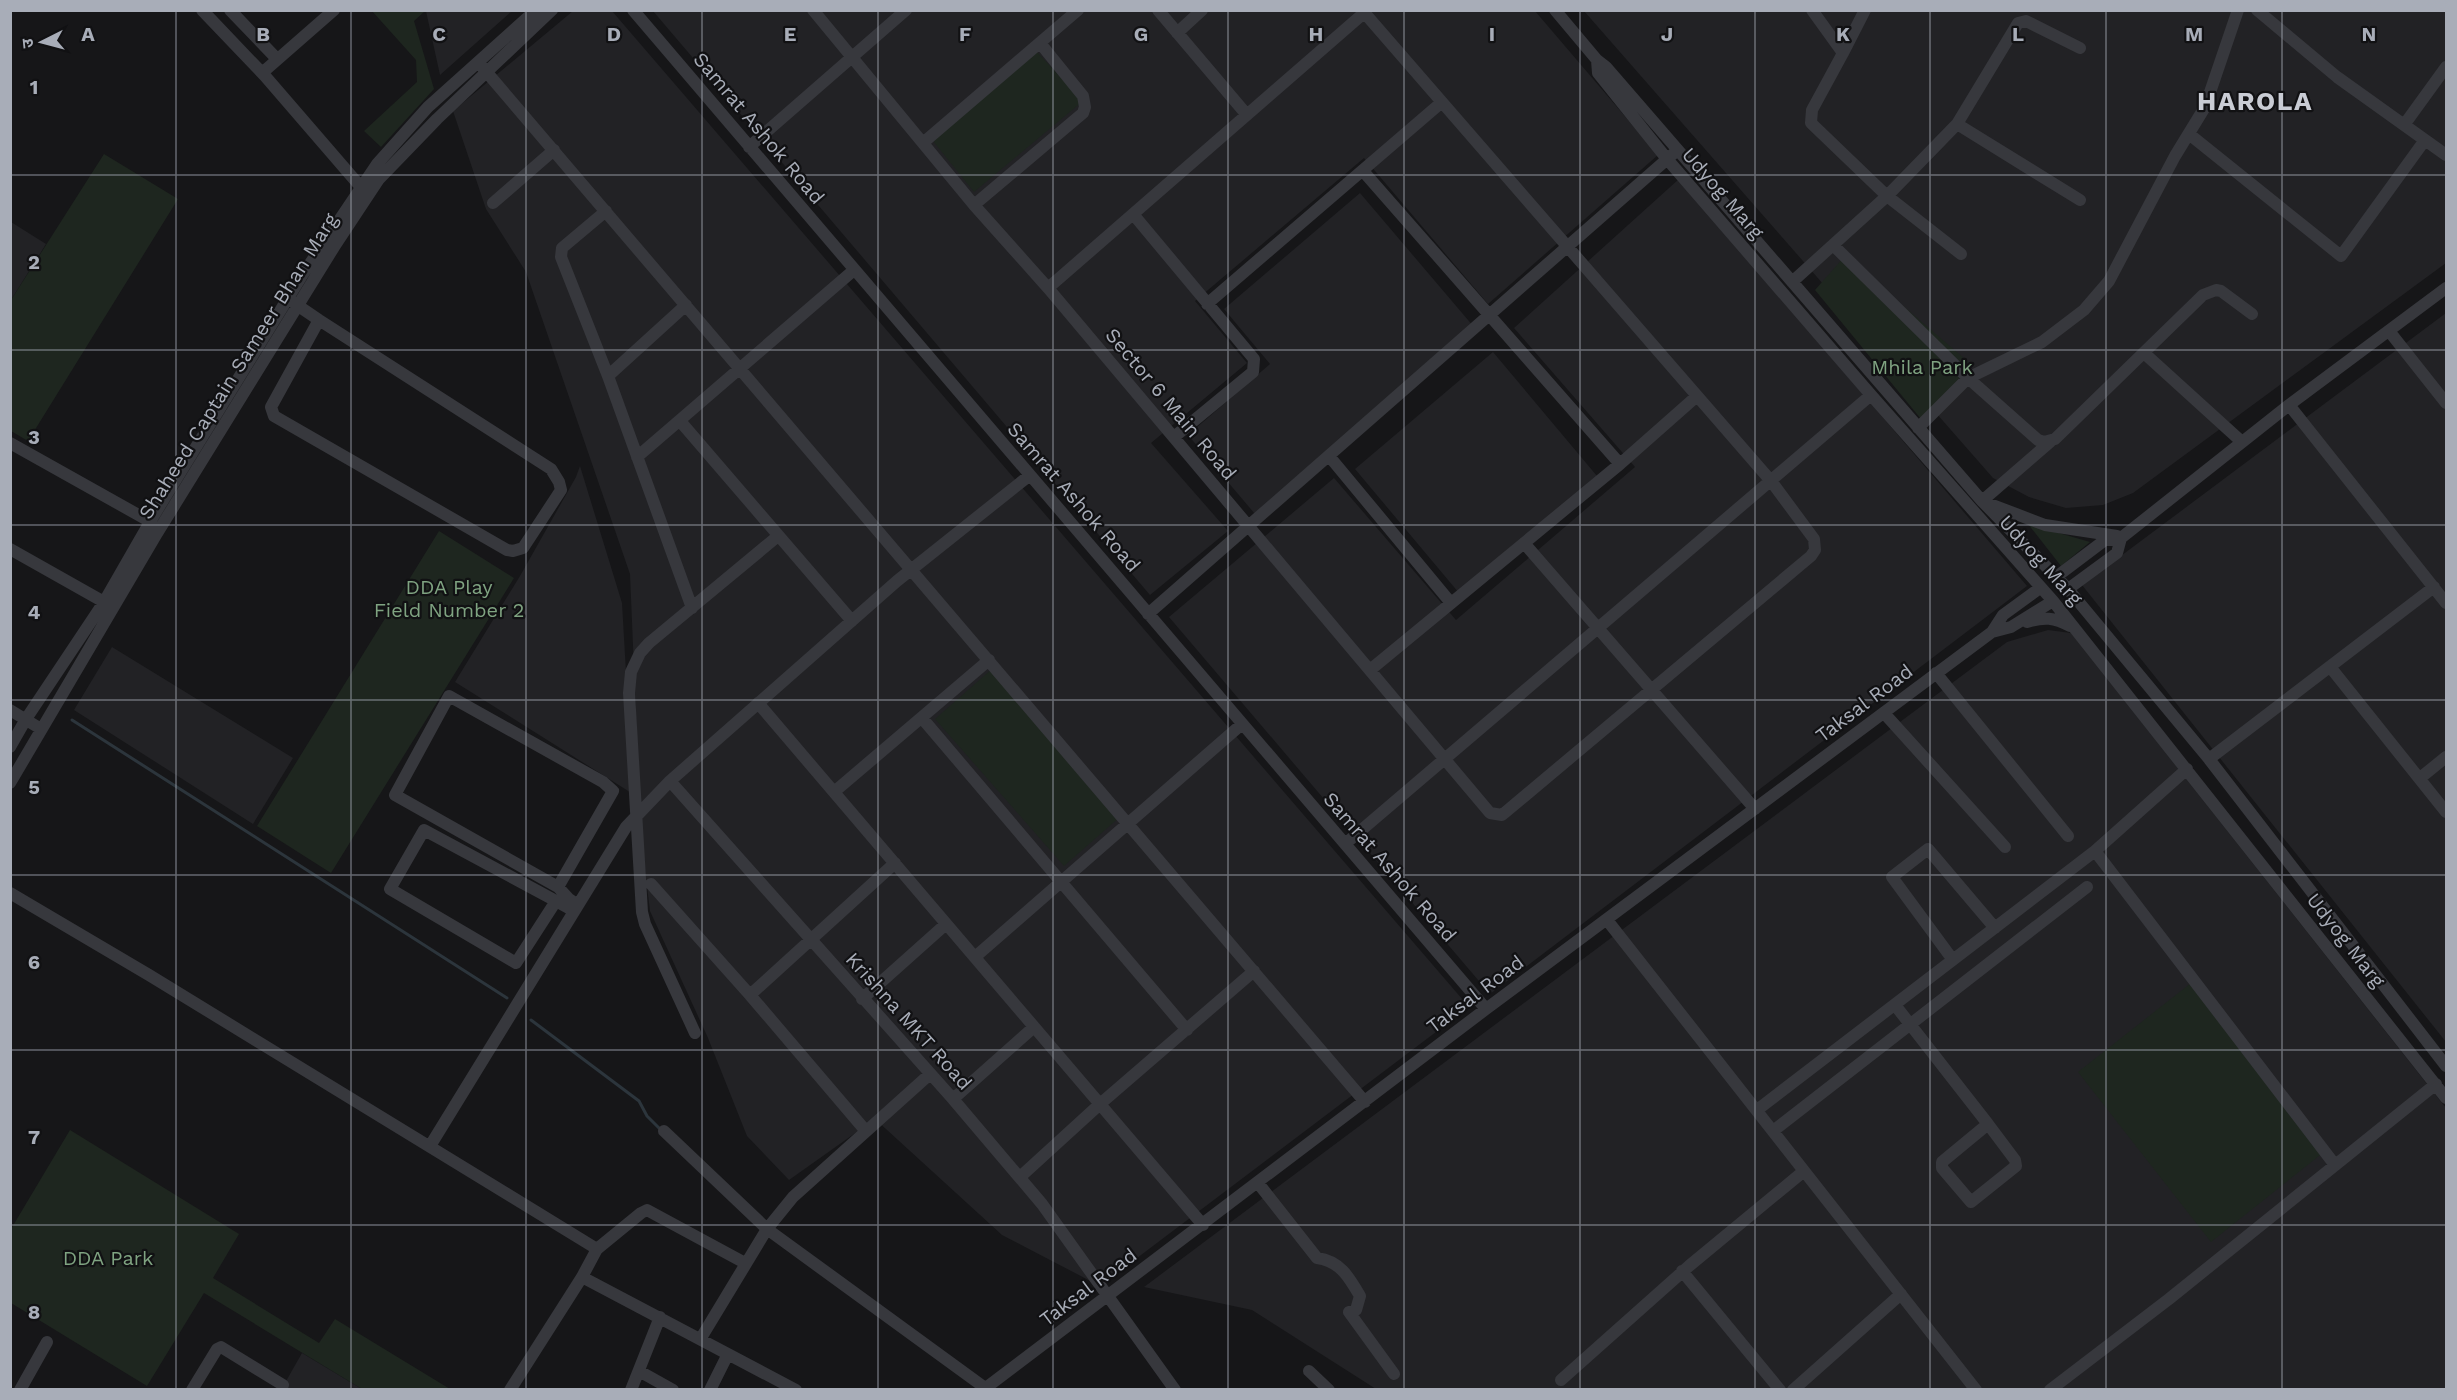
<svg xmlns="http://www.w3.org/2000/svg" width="2457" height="1400" font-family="'Work Sans','Noto Sans Devanagari',sans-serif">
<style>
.built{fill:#222225}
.green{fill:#1e261f}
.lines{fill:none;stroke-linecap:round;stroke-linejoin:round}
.stream{stroke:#2c353c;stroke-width:3}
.minor{stroke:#37383d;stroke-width:12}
.grid{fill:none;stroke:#a8adb8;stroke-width:1.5;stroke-opacity:0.55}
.labels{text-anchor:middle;stroke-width:4.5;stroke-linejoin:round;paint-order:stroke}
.street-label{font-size:20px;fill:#a8adb8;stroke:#111113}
.park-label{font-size:20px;fill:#7fa381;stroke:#111113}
.district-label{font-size:26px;font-weight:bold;letter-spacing:1.5px;fill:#c9ccd4;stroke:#111113}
.grid-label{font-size:20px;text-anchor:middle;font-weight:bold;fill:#a8adb8;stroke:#111113;stroke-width:4.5;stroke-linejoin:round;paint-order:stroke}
</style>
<rect width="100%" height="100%" fill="#161618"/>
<!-- built -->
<path class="built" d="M 426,11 L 426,10 L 512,11 L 440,75 Z
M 573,11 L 612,11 L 1469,1007 L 1100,1286 L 1002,1235 L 875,1119 L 789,1180 L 747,1136 L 708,1038 L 650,911 L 641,837 L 630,574 L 526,272 L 486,209 L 453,111 Z
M 653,11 L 1535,11 L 1658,155 L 1488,304 L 1364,158 L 1195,301 L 1247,363 L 1151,443 L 1228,531 L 1150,595 Z
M 1584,11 L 2446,11 L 2446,263 L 2133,493 L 2103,505 L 2066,508 L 2029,497 L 1993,478 Z
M 1679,179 L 2027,586 L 1490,994 L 1169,617 L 1334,478 L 1456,620 L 1635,467 L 1514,328 Z
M 1360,193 L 1474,327 L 1255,514 L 1188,435 L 1270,364 L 1224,309 Z
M 11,222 L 46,244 L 11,300 Z
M 2446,313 L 2446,1042 L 2082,585 Z
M 1493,352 L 1597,476 L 1459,593 L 1355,469 Z
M 580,466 L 622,603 L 633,794 L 455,682 L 520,576 L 576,477 Z
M 2048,630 L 2071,633 L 2446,1108 L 2446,1389 L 1376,1389 L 1252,1310 L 1144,1287 L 2007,642 Z
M 112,647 L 293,758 L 253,824 L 74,710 Z
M 302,1353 L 362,1389 L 281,1390 Z"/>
<!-- green -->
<path class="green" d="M 372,11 L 425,11 L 414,21 L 434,89 L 381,147 L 364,131 L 417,82 L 416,60 Z
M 1037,52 L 1083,101 L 974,192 L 933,141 Z
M 104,154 L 178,199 L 28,441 L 11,431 L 11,300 Z
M 1845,256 L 1972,365 L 1921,419 L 1815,290 Z
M 2028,524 L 2090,542 L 2061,566 Z
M 439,531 L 514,578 L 331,873 L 257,826 Z
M 993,668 L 1121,816 L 1064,866 L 935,719 Z
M 2191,983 L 2324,1152 L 2211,1242 L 2078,1072 Z
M 70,1130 L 239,1234 L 213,1278 L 319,1343 L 335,1319 L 450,1389 L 362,1389 L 204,1293 L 147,1386 L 11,1303 L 11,1229 Z"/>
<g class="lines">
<!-- stream -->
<path class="stream" d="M 72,720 L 507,998
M 531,1020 L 639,1101 L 647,1116 L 661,1130"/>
<!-- minor -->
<path class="minor" d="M 202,10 L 265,76 L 366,193
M 230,10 L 277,59
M 633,10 L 1486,1009
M 813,10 L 974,205 L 1048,288 L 1490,813 L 1502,815 L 1811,556 L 1815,550 L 1814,539 L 1771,481 L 1362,10
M 1158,10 L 1247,115
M 1555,10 L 1597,60 L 1606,67 L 1982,501 L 2068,589 L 2209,759 L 2446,1066
M 1812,10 L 1843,53 L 1865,10
M 2257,10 L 2337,77 L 2446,155
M 1177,33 L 1202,10
M 1843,53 L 1812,110 L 1811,123 L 1887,196 L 1961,254
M 1597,60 L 1598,73 L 1667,159 L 1871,395 L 2053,601 L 2446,1098
M 478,62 L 1365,1102
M 262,73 L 334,10
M 1957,124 L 2080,200
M 2404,125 L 2446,67
M 2189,134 L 2341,256 L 2425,140
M 924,142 L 1078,10
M 749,147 L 906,10
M 1363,171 L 1620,464
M 493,203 L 554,150
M 974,205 L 1083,113 L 1085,107 L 1083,96 L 1040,43
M 606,211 L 562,248 L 561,257 L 608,376 L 692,608
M 1133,214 L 1254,359 L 1253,372 L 1174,437
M 1833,245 L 1968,378 L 2038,440 L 2044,442 L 2055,439 L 2203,295 L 2216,290 L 2221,291 L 2252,314
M 1792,282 L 1887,196 L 1957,124 L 2018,23 L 2026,21 L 2080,48
M 1048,288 L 1364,13
M 294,303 L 319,320 L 551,469 L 559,482 L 561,490 L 523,548 L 513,551 L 507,550 L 274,416 L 271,407 L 319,320
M 1207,304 L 1442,102
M 2389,331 L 2446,403
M 2144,353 L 2242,442
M 608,376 L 686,305
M 2289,405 L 2446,603
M 680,421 L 852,621
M 1918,428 L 1968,378 L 2042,342 L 2084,310 L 2109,281 L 2175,156 L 2205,107 L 2238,10
M 2050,442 L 1982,501 L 2045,525 L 2117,536
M 10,443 L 151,522
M 1329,456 L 1451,603
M 637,457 L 854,270
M 1524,543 L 1755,809
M 10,549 L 104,602
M 2056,577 L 2105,540 L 2121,538 L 2289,405 L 2446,288
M 2068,589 L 2117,553 L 2121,538
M 1148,614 L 1673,154
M 2027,622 C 2044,617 2054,617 2070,626
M 1992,632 L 2011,627 L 2053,601
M 2331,668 L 2446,812
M 1370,670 L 1620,464 L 1697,396
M 1936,673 L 2068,836
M 758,703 L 1203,1225
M 10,710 L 41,729
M 1884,713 L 2005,847
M 922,718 L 1187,1030
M 10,747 L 26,719 L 104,602 L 154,515 L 301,277 L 377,164 L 428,107 L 536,10
M 2209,759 L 2434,587
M 2420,778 L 2446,757
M 670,781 L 953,1099 L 1042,1204 L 1175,1390
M 10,783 L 156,535 L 334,247 L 379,179 L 437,119 L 552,10
M 834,792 L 989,660
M 1345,844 L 1871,395
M 2095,851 L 2335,1165
M 651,884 L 750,995
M 558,887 L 613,791 L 603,782 L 449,696 L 395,795 L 558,887 L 569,899 L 578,905
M 10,893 L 149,975 L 597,1249 L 582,1277 L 510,1390
M 556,901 L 424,830 L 390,889 L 516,963 L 556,901 L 574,911
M 1607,920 L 1976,1390
M 975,957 L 1242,724
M 1953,960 L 1892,877 L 1928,849 L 1995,928
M 862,999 L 946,924
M 1895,1005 L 1988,1124 L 1942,1162 L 1942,1168 L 1971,1202 L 2016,1166 L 2015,1160 L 1988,1124
M 695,1033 L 645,924 L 642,912 L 629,693 L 631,672 L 640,653 L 649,643 L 778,536
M 953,1099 L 1034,1027
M 1757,1110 L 2095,851 L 2187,769
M 865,1130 L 750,995 L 895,863
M 664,1131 L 767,1229 L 988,1390
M 1773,1131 L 2087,887
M 430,1146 L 626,827 L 670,781 L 897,581 L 1030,475
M 1020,1177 L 1100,1104 L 1254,971
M 1258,1183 L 1317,1258 C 1340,1261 1349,1277 1360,1296 L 1356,1310 L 1349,1312 L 1394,1374
M 597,1249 L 641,1213 L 647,1210 L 745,1263
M 1682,1271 L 1780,1390
M 582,1277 L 796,1390
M 701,1338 L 767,1229 L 793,1197 L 930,1074
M 639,1371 L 673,1390
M 1309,1371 L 1329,1390
M 1561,1380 L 1689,1266 L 1804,1171
M 20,1390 L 47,1342
M 192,1390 L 217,1349 L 221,1347 L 283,1385
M 631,1390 L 660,1317
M 710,1390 L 728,1354
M 983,1390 L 1486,1009 L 1992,632 L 2003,615 L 2040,588
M 1793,1390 L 1901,1294
M 2050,1390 L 2169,1299 L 2436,1084"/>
</g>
<!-- grid -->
<path class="grid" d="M 176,10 L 176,1390M 351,10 L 351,1390M 526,10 L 526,1390M 702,10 L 702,1390M 878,10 L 878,1390M 1053,10 L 1053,1390M 1228,10 L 1228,1390M 1404,10 L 1404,1390M 1580,10 L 1580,1390M 1755,10 L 1755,1390M 1930,10 L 1930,1390M 2106,10 L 2106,1390M 2282,10 L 2282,1390M 10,175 L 2446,175M 10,350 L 2446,350M 10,525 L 2446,525M 10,700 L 2446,700M 10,875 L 2446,875M 10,1050 L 2446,1050M 10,1225 L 2446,1225"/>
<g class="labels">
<!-- street labels -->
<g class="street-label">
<text transform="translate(759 128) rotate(50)" y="7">Samrat Ashok Road</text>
<text transform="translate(1723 193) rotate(49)" y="7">Udyog Marg</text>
<text transform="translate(238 366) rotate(-58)" y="7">Shaheed Captain Sameer Bhan Marg</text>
<text transform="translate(1171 404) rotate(50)" y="7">Sector 6 Main Road</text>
<text transform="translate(1074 497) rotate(49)" y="7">Samrat Ashok Road</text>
<text transform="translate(2041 560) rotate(48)" y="7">Udyog Marg</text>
<text transform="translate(1864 703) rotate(-37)" y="7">Taksal Road</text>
<text transform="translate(1390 867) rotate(49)" y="7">Samrat Ashok Road</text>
<text transform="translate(2346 940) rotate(52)" y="7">Udyog Marg</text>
<text transform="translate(1475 994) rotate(-37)" y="7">Taksal Road</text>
<text transform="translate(909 1021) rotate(48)" y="7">Krishna MKT Road</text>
<text transform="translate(1088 1287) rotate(-37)" y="7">Taksal Road</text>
</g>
<!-- park labels -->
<g class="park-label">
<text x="1922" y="374">Mhila Park</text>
<text x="449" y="594">DDA Play<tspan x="449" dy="23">Field Number 2</tspan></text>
<text x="108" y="1265">DDA Park</text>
</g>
<!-- district labels -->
<g class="district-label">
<text x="2255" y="110">HAROLA</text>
</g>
</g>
<g class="grid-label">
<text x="88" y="41">A</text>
<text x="263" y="41">B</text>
<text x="439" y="41">C</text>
<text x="614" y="41">D</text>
<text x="790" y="41">E</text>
<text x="965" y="41">F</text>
<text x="1141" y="41">G</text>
<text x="1316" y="41">H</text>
<text x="1492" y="41">I</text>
<text x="1667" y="41">J</text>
<text x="1843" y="41">K</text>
<text x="2018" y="41">L</text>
<text x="2194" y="41">M</text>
<text x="2369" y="41">N</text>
<text x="34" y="94">1</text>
<text x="34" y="269">2</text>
<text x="34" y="444">3</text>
<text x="34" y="619">4</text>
<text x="34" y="794">5</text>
<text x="34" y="969">6</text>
<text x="34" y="1144">7</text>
<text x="34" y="1319">8</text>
</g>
<!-- border -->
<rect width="2457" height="1400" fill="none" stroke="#a8adb8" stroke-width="24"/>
<!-- north arrow -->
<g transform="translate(42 42) rotate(264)" stroke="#111113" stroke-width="4.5" paint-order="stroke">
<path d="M0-4.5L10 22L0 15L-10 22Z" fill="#a8adb8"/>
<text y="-9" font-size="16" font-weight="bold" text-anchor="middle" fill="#a8adb8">उ</text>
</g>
</svg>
